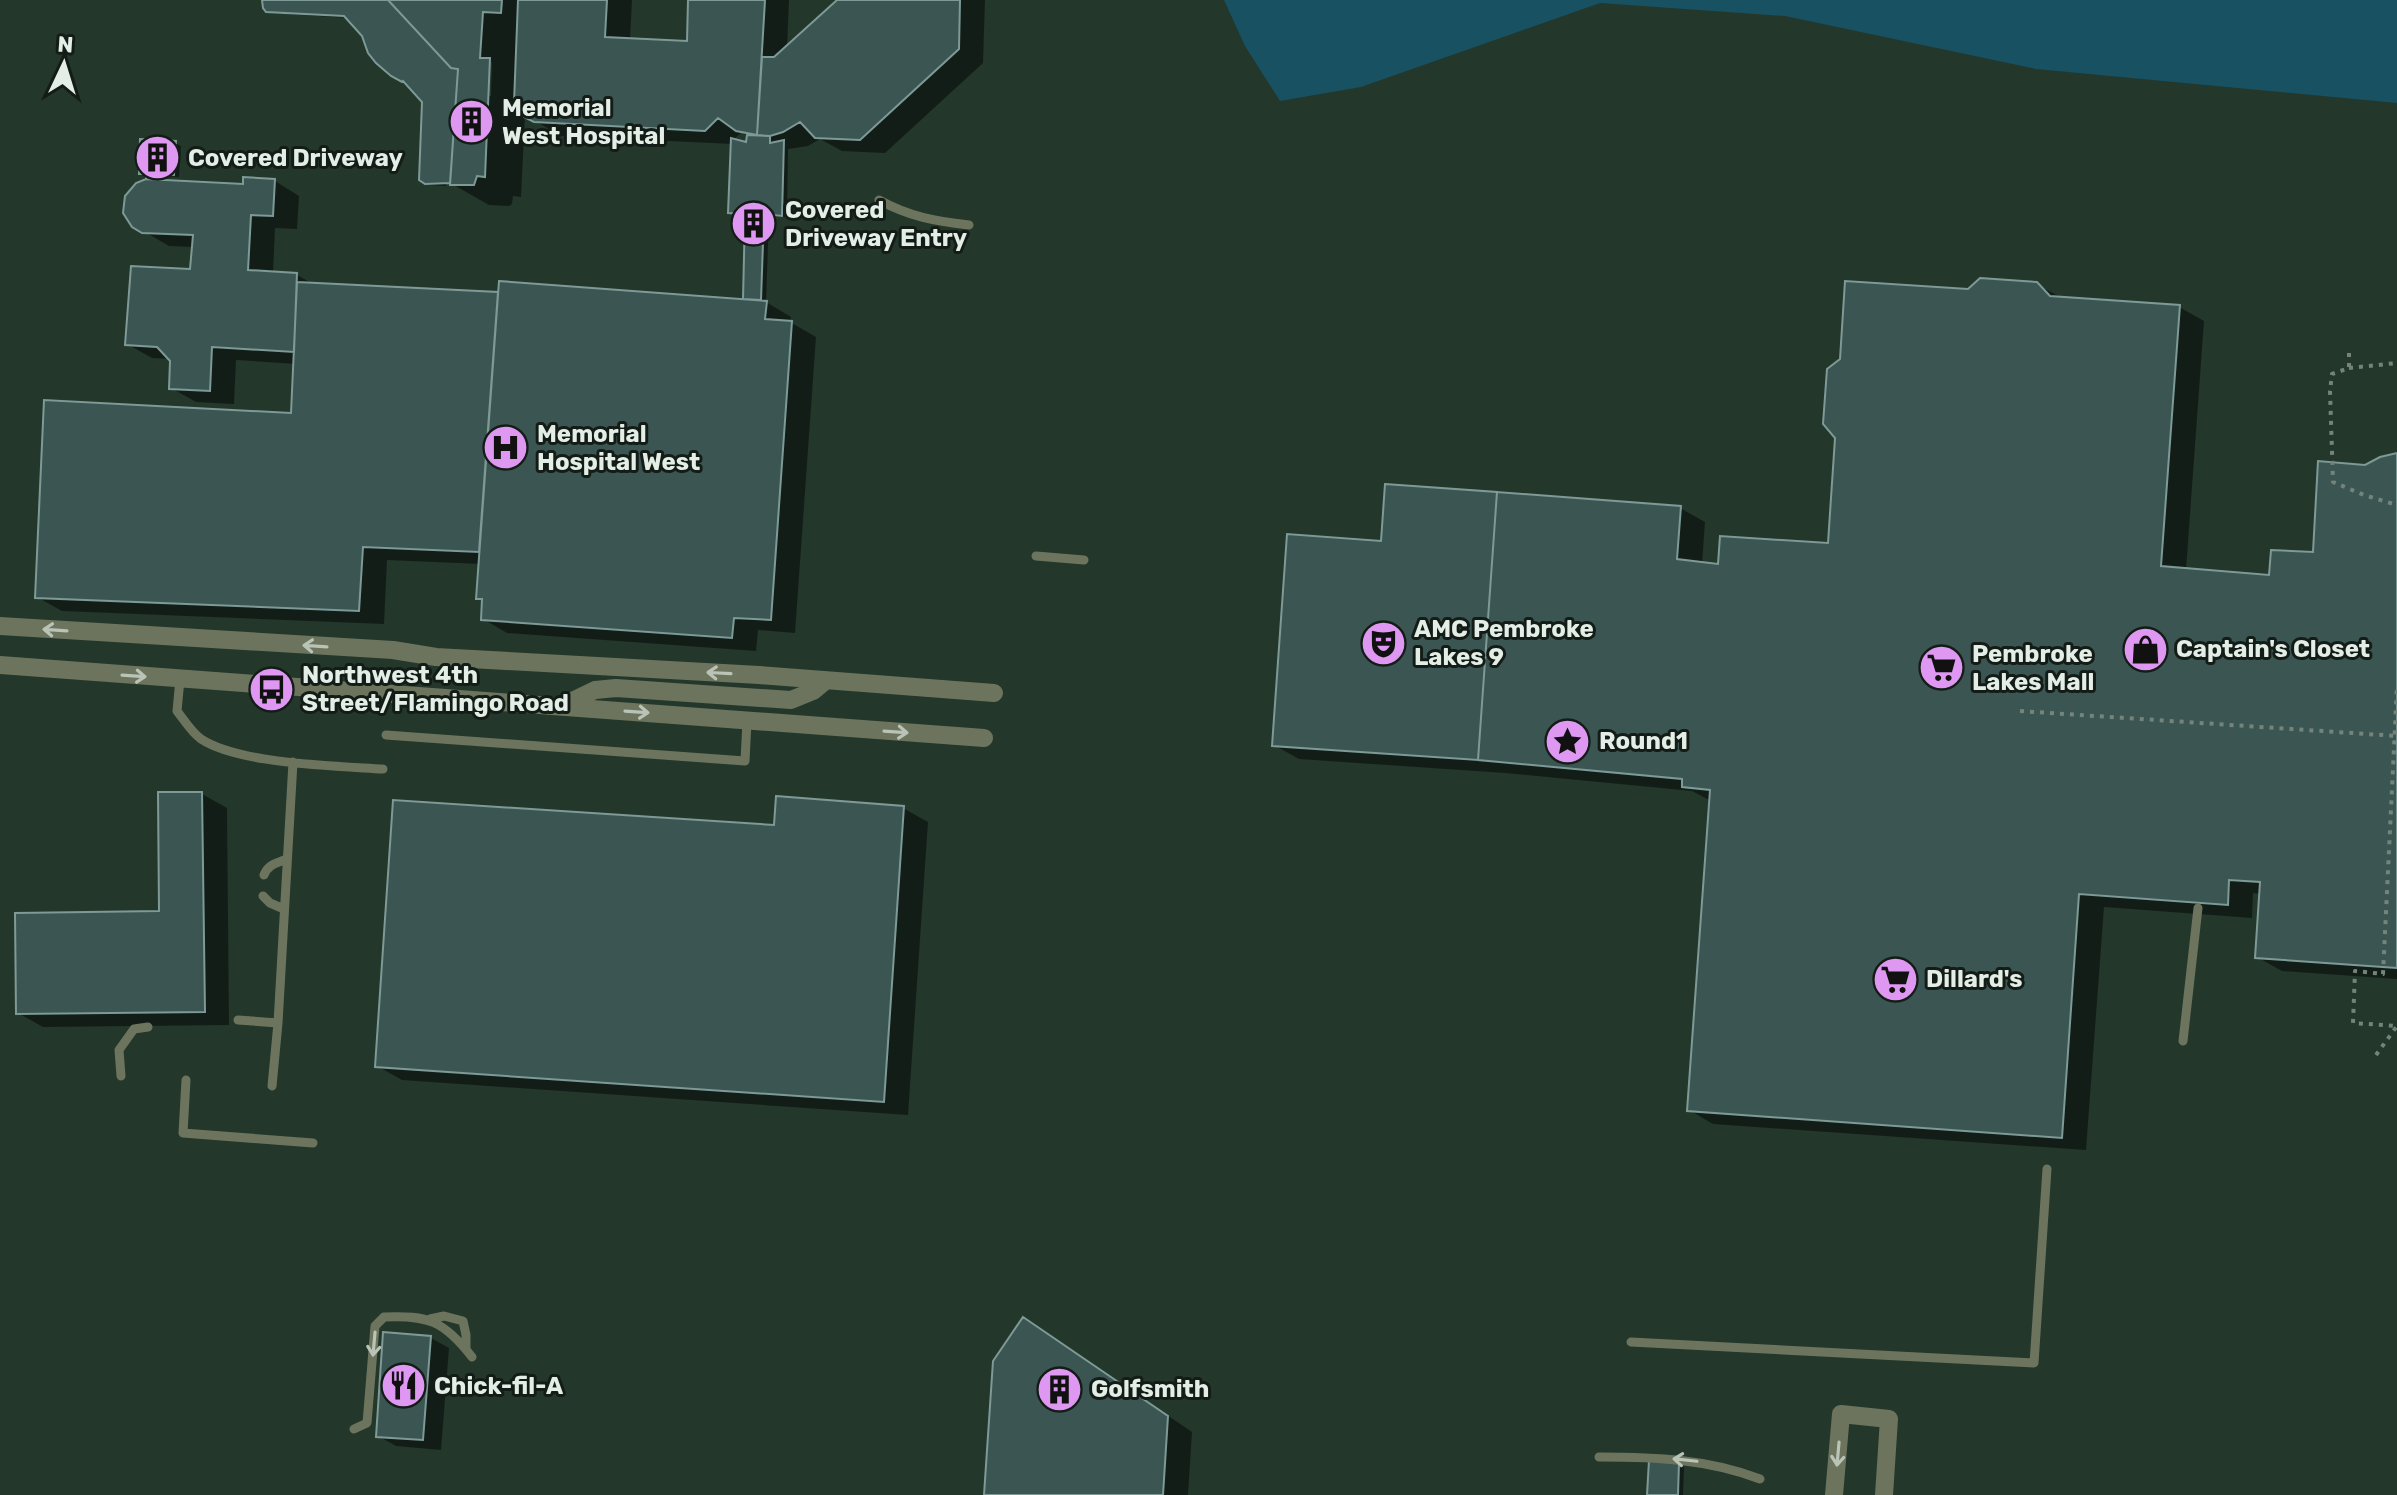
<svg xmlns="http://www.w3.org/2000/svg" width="2397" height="1495" font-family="Rubik,sans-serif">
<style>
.water{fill:#185162}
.shadow{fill:#0007;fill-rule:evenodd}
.building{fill:#3b5553;stroke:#7d9a97;stroke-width:2}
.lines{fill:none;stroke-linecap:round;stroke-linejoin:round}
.path{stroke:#74847a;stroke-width:4;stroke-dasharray:4 6;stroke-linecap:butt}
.service{stroke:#6c745e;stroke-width:9}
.minor{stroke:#6c745e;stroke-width:18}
.oneway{stroke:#b9c3b6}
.labels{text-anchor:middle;stroke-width:6;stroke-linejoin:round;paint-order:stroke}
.poi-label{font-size:24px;font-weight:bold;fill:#e2eee6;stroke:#141c17;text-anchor:start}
</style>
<rect width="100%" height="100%" fill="#24372b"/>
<!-- water -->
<path class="water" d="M 1224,0 L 2397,0 L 2397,103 L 2036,69 L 1785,16 L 1600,3 L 1361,87 L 1280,101 L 1245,46 Z"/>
<!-- shadow -->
<path class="shadow" d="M 265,0 L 632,0 L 630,40 L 689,43 L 690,0 L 789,0 L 787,48 L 840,0 L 985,0 L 983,63 L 885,153 L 842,151 L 820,139 L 808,146 L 788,149 L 787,217 L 769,216 L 766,302 L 791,317 L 790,322 L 816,337 L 795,633 L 758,630 L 756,651 L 507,633 L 483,619 L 484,601 L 478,598 L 481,564 L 387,560 L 384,624 L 62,611 L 37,597 L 293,415 L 296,364 L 236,360 L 234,404 L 196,402 L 171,388 L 172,359 L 152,358 L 127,344 L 192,271 L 194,247 L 169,246 L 133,225 L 148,176 L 141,173 L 175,143 L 181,146 L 179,177 L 165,176 L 166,182 L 245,186 L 275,181 L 299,196 L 297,229 L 275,228 L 273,273 L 297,275 L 315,285 L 500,294 L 744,301 L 747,216 L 736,215 L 730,212 L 733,144 L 561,136 L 525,115 L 521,197 L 513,196 L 512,204 L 509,206 L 489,205 L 452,184 L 446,184 L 446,186 L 429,185 L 423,182 L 424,101 L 348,18 L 271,13 L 266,10 ZM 488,62 L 492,62 L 491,96 L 487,96 ZM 742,132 L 749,136 L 748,145 L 733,140 Z
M 2036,284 L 2062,298 L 2179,307 L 2204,321 L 2186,570 L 2271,578 L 2315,554 L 2365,467 L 2397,455 L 2397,979 L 2282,971 L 2257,957 L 2261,894 L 2253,893 L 2252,918 L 2104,907 L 2086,1150 L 1713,1124 L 1689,1110 L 1711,801 L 1692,791 L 1505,773 L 1299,759 L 1274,745 L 1383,543 L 1680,508 L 1705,522 L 1702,564 L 1720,566 L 1830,545 L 1969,291 Z
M 202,794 L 227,808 L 229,1025 L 43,1027 L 18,1013 L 161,913 Z
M 903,808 L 928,822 L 908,1115 L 402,1080 L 377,1066 L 776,828 Z
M 1024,1320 L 1048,1334 L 1192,1432 L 1188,1495 L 986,1495 Z
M 431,1338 L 449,1348 L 441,1450 L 396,1446 L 378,1436 Z
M 1679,1464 L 1684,1467 L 1683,1495 L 1649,1495 Z"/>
<!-- building -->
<path class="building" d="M 262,0 L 388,0 L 451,68 L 458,69 L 450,183 L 425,184 L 419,180 L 422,102 L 403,81 L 402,82 L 391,76 L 376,63 L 368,53 L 362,36 L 344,16 L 266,12 L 263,8 Z
M 388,0 L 502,0 L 501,13 L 483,12 L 480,58 L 490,58 L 485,177 L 477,176 L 474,185 L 450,185 L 458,69 L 451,68 Z
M 518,0 L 607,0 L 605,37 L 687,41 L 688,0 L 765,0 L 757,135 L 736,131 L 718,118 L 705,131 L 534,122 L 524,117 L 514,103 Z
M 837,0 L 960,0 L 959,49 L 860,140 L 815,138 L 800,122 L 783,132 L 770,136 L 757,135 L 762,57 L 774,57 Z
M 747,135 L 770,136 L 770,143 L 784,140 L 782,216 L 764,214 L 761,300 L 743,299 L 745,214 L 728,213 L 731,138 L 746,142 Z
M 140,139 L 176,141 L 174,175 L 161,174 L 161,180 L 146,179 L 146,174 L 139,174 Z
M 243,177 L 275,179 L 273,216 L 251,215 L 248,270 L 297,273 L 294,352 L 212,347 L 210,391 L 169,389 L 170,361 L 157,347 L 125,345 L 131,266 L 190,269 L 193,235 L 142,233 L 132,227 L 123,213 L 125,196 L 136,183 L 146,179 L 243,184 Z
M 1980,278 L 2037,282 L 2050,296 L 2180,305 L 2161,566 L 2269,575 L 2271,550 L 2313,552 L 2318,461 L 2365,465 L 2380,457 L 2397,453 L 2397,968 L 2255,958 L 2260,882 L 2229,880 L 2228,905 L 2079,894 L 2062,1138 L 1687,1111 L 1710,790 L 1682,787 L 1682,779 L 1478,760 L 1497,492 L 1681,506 L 1677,559 L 1718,564 L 1720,536 L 1828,543 L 1835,438 L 1823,424 L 1827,369 L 1840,359 L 1845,281 L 1968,289 Z
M 499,281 L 767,301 L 765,319 L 792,321 L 771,620 L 734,618 L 732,638 L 481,620 L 482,599 L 476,599 Z
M 297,282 L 498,292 L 479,552 L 363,547 L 359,611 L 35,598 L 44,400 L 291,413 Z
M 1385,484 L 1497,492 L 1478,760 L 1272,746 L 1287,534 L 1381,541 Z
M 158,792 L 202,792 L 205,1012 L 16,1014 L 15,913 L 159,911 Z
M 776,796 L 904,806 L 884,1102 L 375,1067 L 393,800 L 774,825 Z
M 1023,1317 L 1168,1416 L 1163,1495 L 984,1495 L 993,1361 Z
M 383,1332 L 431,1336 L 423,1440 L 376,1437 Z
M 1649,1460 L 1679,1462 L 1678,1495 L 1647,1495 Z"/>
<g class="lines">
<!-- path -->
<path class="path" d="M 2349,353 L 2349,368 L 2332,374 L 2330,391 L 2333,482 L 2364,495 L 2397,505
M 2349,368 L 2397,363
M 2020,711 L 2397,736
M 2376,1055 L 2397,1026 L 2353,1023 L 2355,971 L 2383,974 L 2397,686"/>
<!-- service -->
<path class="service" d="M 879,200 C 910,217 935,221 969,225
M 1036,556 L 1084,560
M 180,679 L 177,711 C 184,720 192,733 201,739 C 239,764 336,766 383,769
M 386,735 L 745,761 L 747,721
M 264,875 C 268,864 277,863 287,859
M 263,896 L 270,903 L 284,909
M 238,1020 L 278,1023
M 2183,1041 L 2198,908
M 121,1076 L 119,1050 L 134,1029 L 148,1027
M 186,1080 L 183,1133 L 313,1143
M 272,1086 L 278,1023 L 293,762
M 430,1319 L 444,1316 L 463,1321 L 466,1335 L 466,1349
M 1631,1342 L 2034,1363 L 2047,1169
M 354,1429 L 367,1423 L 375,1326 L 384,1317 C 428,1315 444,1321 472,1357
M 1599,1457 C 1655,1457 1708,1459 1760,1479"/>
<!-- minor -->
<path class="minor" d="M 0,626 L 393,650 L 436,657 L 759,675 L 994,693
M 0,665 L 984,738
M 562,706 L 595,690 L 616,688 L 791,700 L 813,691 L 825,681
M 1834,1495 L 1841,1414 L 1889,1419 L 1884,1495"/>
</g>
<!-- one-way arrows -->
<defs><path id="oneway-shaft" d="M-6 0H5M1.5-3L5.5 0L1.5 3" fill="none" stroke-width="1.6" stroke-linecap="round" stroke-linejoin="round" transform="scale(2)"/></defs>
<g class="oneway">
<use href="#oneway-shaft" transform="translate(55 630) rotate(-176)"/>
<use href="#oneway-shaft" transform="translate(315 646) rotate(-176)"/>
<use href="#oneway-shaft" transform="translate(719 673) rotate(-177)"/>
<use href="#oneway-shaft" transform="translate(134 676) rotate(4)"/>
<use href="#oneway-shaft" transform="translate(637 712) rotate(4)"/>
<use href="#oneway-shaft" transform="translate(896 732) rotate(4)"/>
<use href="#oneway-shaft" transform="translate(374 1344) rotate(95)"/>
<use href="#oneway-shaft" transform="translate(1838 1454) rotate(95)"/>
<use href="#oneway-shaft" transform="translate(1685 1460) rotate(-174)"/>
</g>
<!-- icons -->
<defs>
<symbol id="building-disc" viewBox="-11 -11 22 22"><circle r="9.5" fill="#de98f2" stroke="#141c17"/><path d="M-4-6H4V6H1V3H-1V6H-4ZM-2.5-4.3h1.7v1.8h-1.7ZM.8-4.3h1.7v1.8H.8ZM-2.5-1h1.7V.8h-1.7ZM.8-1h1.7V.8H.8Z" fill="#111"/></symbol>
<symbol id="hospital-disc" viewBox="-11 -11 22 22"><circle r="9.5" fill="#de98f2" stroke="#141c17"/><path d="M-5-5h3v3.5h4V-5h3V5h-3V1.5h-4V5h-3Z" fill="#111"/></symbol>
<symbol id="theatre-disc" viewBox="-11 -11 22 22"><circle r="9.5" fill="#de98f2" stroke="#141c17"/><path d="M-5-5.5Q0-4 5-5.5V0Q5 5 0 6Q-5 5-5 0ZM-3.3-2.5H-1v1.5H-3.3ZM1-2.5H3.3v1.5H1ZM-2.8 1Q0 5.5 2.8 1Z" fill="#111"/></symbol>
<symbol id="shop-disc" viewBox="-11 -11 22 22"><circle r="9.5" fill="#de98f2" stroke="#141c17"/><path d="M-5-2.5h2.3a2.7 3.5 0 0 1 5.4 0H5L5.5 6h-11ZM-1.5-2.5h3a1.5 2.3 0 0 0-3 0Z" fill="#111"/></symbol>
<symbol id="supermarket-disc" viewBox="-11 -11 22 22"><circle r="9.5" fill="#de98f2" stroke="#141c17"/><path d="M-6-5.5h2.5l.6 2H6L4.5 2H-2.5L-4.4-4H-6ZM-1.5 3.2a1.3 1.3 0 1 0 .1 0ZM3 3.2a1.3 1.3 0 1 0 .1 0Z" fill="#111"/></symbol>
<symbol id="bus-disc" viewBox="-11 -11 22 22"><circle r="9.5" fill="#de98f2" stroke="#141c17"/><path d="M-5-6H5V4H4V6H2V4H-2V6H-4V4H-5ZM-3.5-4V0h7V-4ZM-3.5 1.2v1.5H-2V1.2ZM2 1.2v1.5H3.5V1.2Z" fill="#111"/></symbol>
<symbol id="sight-disc" viewBox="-11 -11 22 22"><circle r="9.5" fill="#de98f2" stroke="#141c17"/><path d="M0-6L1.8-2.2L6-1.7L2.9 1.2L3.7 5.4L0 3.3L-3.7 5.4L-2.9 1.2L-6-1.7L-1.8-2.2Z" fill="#111"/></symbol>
<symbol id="restaurant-disc" viewBox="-11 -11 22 22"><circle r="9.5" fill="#de98f2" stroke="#141c17"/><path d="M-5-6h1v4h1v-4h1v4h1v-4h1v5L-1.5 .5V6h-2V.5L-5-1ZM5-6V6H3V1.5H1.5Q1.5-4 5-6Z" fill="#111"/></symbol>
</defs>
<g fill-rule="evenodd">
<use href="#building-disc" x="446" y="96" width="51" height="51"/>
<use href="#building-disc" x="132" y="132" width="51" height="51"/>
<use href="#building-disc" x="728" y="198" width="51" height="51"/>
<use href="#hospital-disc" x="480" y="422" width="51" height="51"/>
<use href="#theatre-disc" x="1358" y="618" width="51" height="51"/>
<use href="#shop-disc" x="2120" y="624" width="51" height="51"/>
<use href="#supermarket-disc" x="1916" y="642" width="51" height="51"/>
<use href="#bus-disc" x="246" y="664" width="51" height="51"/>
<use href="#sight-disc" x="1542" y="716" width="51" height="51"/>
<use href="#supermarket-disc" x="1870" y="954" width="51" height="51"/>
<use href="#restaurant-disc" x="378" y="1360" width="51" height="51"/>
<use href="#building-disc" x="1034" y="1364" width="51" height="51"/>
</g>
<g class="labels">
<!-- poi labels -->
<g class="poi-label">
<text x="502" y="116">Memorial<tspan x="502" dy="28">West Hospital</tspan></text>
<text x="188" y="166">Covered Driveway</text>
<text x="785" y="218">Covered<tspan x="785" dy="28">Driveway Entry</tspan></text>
<text x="537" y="442">Memorial<tspan x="537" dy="28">Hospital West</tspan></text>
<text x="1414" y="637">AMC Pembroke<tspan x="1414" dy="28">Lakes 9</tspan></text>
<text x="2176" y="657">Captain's Closet</text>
<text x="1972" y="662">Pembroke<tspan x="1972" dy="28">Lakes Mall</tspan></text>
<text x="302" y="683">Northwest 4th<tspan x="302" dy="28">Street/Flamingo Road</tspan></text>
<text x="1599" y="749">Round1</text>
<text x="1926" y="987">Dillard's</text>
<text x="434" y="1394">Chick-fil-A</text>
<text x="1091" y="1397">Golfsmith</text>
</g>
</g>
<!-- north arrow -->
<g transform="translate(64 64) rotate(4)" stroke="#141c17" stroke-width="6" paint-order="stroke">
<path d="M0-6L14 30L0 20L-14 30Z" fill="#e2eee6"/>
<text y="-12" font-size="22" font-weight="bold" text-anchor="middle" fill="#e2eee6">N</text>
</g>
</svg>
